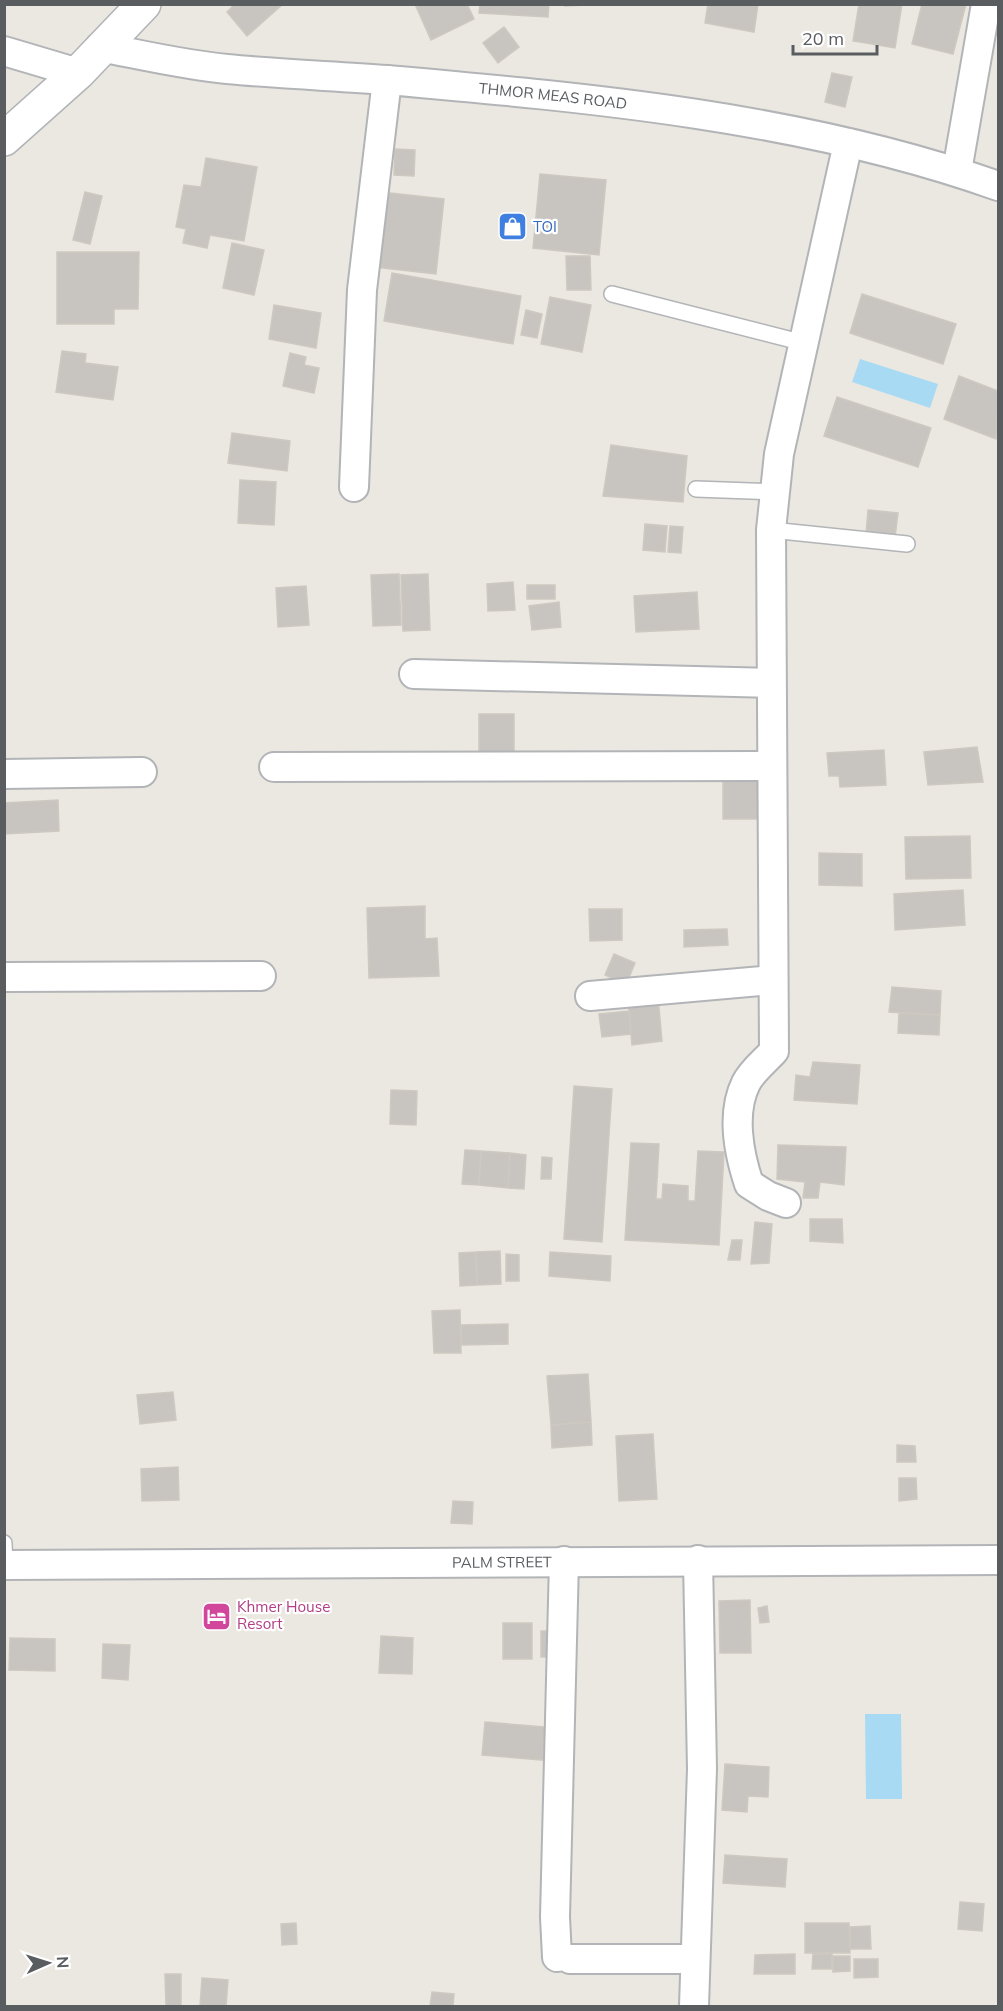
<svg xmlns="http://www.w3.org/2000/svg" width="1003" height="2011" font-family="Mulish,sans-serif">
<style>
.water{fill:#a9daf3}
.building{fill:#c8c5c0;stroke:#cec9c0;stroke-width:1.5}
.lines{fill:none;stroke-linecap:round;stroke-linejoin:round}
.lane-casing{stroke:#b2b4b7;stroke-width:18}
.street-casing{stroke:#b2b4b7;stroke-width:32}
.secondary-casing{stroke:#b1b4b7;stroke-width:36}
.lane{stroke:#fff;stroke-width:15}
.street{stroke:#fff;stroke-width:28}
.secondary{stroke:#fff;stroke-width:33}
.labels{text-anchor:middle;stroke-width:4.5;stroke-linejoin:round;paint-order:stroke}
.street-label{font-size:15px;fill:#5a5d60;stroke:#fff}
.shop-label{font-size:15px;fill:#366cbe;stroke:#fff;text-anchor:start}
.hotel-label{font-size:15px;fill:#b23c85;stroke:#fff;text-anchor:start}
</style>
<rect width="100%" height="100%" fill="#ebe8e1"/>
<!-- water -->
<path class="water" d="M 860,359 L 938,384 L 930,408 L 852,382 Z
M 865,1714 L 901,1714 L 902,1799 L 866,1799 Z"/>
<!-- building -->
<path class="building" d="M 235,4 L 283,4 L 247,36 L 227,12 Z
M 415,4 L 467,4 L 474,19 L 431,40 Z
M 480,4 L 549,4 L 548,17 L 479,13 Z
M 565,4 L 607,4 L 565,6 Z
M 708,4 L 758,4 L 754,32 L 705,23 Z
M 859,4 L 902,4 L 895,48 L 853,41 Z
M 922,4 L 966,4 L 953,54 L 912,44 Z
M 504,27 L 519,47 L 498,63 L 483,43 Z
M 832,73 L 852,77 L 845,107 L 825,102 Z
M 395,149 L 415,150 L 414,176 L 394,175 Z
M 206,158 L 257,167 L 244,241 L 210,235 L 207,248 L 183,243 L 186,229 L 176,227 L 184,185 L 201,187 Z
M 540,174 L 606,180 L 599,255 L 533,248 Z
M 85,192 L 102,196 L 90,244 L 73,240 Z
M 381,192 L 444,199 L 436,274 L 374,267 Z
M 232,243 L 264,250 L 254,295 L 223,288 Z
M 57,252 L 139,252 L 138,309 L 114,309 L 114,324 L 57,324 Z
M 566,256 L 590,256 L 591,290 L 567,290 Z
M 392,273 L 521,296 L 513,344 L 384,321 Z
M 862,294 L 956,324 L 943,364 L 850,333 Z
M 550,297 L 591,305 L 582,352 L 541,344 Z
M 274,305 L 321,313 L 316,348 L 269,339 Z
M 526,310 L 542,314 L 537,338 L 521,335 Z
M 62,351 L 86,354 L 85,363 L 118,367 L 113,400 L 56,392 Z
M 290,353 L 306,357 L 304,365 L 319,368 L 314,393 L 283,386 Z
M 959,376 L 998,391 L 996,439 L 944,419 Z
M 837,397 L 931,428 L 918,467 L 824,436 Z
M 232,433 L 290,441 L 287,471 L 228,463 Z
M 611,445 L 687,456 L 683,502 L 603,496 Z
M 240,480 L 276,482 L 274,525 L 238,523 Z
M 868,510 L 898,513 L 895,537 L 866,534 Z
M 645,524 L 667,526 L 665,552 L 643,550 Z
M 670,526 L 683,527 L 681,553 L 668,552 Z
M 399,574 L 401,625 L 373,626 L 371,575 Z
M 428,574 L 430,630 L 403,631 L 401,575 Z
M 513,582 L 515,610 L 488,611 L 487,584 Z
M 527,585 L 555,585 L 555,599 L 527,599 Z
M 306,586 L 309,625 L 278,627 L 276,588 Z
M 697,592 L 699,629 L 636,632 L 634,596 Z
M 559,602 L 561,627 L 532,630 L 529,606 Z
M 479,714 L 514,714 L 514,757 L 479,757 Z
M 977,747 L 983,782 L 928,785 L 924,752 Z
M 884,750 L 886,785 L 840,787 L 839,776 L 829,776 L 827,753 Z
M 758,773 L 761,819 L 723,819 L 723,774 Z
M 58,800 L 59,831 L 4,834 L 4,803 Z
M 970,836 L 971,878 L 906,879 L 905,837 Z
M 819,853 L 862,854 L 862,886 L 819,885 Z
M 963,890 L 965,925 L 895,930 L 894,894 Z
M 425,906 L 425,939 L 437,938 L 439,976 L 369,978 L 367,908 Z
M 589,909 L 622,909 L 622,940 L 590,941 Z
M 727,929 L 728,945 L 684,947 L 684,930 Z
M 614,954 L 635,963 L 626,985 L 605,975 Z
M 892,987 L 941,991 L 940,1015 L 889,1012 Z
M 658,997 L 662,1041 L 632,1045 L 628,999 Z
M 629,1011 L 631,1034 L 602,1037 L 599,1014 Z
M 899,1013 L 940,1015 L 939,1035 L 898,1033 Z
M 813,1062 L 860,1065 L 857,1104 L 794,1100 L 796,1075 L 810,1077 Z
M 574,1086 L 612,1089 L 602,1242 L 564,1239 Z
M 391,1090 L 417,1091 L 416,1125 L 390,1124 Z
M 631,1143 L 659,1144 L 656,1199 L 662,1199 L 663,1184 L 688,1186 L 688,1201 L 695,1201 L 698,1151 L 724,1152 L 719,1245 L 625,1240 Z
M 778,1145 L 846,1147 L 844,1185 L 820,1182 L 818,1198 L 803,1198 L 805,1182 L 777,1179 Z
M 465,1150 L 481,1151 L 479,1185 L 462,1184 Z
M 481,1151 L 510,1153 L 508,1188 L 479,1185 Z
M 510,1153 L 526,1155 L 524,1189 L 508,1188 Z
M 542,1157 L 552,1158 L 551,1179 L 541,1179 Z
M 810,1219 L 842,1219 L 843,1243 L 810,1241 Z
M 755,1222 L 772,1224 L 769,1263 L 751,1264 Z
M 732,1240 L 742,1240 L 740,1260 L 728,1260 Z
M 500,1251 L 501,1284 L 477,1285 L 476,1252 Z
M 476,1252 L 477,1285 L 460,1286 L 459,1253 Z
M 550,1252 L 611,1256 L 610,1281 L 549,1276 Z
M 506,1254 L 519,1255 L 519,1281 L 506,1281 Z
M 460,1310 L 461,1353 L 434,1353 L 432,1311 Z
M 508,1324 L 508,1344 L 462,1345 L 461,1325 Z
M 588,1374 L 591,1422 L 551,1425 L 547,1376 Z
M 173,1392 L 176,1420 L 140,1424 L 137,1395 Z
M 591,1422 L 592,1445 L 552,1448 L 551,1425 Z
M 653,1434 L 657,1499 L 619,1501 L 616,1436 Z
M 897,1445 L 915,1446 L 916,1462 L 897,1462 Z
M 178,1467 L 179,1500 L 142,1501 L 141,1469 Z
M 899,1478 L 916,1478 L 917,1499 L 899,1501 Z
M 453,1501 L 473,1502 L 472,1524 L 451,1523 Z
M 750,1600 L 751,1653 L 720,1653 L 719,1601 Z
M 767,1606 L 769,1622 L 760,1623 L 758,1608 Z
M 503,1623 L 532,1623 L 532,1659 L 503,1659 Z
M 541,1631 L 556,1631 L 555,1657 L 541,1657 Z
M 381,1636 L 413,1638 L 412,1674 L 379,1673 Z
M 10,1638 L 55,1639 L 55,1671 L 9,1670 Z
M 103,1644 L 130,1645 L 128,1680 L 102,1678 Z
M 485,1722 L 556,1728 L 553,1761 L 482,1755 Z
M 725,1764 L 769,1767 L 768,1797 L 748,1796 L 747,1812 L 722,1810 Z
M 725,1855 L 787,1859 L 785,1887 L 723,1883 Z
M 960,1902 L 984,1904 L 982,1931 L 958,1929 Z
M 296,1923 L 297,1944 L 282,1945 L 281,1924 Z
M 805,1923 L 849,1923 L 850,1953 L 805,1953 Z
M 870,1926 L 871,1949 L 850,1949 L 850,1927 Z
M 795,1954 L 795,1974 L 754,1974 L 755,1955 Z
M 813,1954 L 832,1954 L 832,1969 L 812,1969 Z
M 833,1956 L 850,1956 L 850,1971 L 833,1972 Z
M 854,1959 L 878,1959 L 878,1977 L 854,1978 Z
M 165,1974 L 181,1974 L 181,2006 L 166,2006 Z
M 202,1978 L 228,1980 L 226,2006 L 200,2006 Z
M 432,1992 L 454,1994 L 453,2006 L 430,2006 Z"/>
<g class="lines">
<defs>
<path id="lane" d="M 612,294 L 804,343
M 696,489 L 774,492
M 771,530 L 907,544
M 4,1543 L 5,1565"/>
<g id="street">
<path id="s1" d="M 100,47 C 142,55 184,65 227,69 C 280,74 333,76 387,80 C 592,98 803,117 998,186"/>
<path d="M 4,51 L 78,73"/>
<path d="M 957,171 L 986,4"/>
<path d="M 354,487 L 362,290 L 387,80"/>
<path d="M 414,674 L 771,683"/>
<path d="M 274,767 L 772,766"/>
<path d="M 4,774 L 142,772"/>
<path d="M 4,977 L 261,976"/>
<path d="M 590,996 L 772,980"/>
<path d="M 786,1203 L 768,1196 L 749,1184 C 739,1154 731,1113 746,1083 C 752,1071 765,1061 774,1051 L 771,530 L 779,454 L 848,143"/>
<path id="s2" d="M 4,1565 L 998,1560"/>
<path d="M 557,1957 L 555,1917 L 564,1561"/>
<path d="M 570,1959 L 694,1959"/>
<path d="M 694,2006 L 702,1769 L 698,1560"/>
</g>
<path id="secondary" d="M 4,139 L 78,73 L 144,4"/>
</defs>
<!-- lane casing -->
<use href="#lane" class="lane-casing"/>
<!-- street casing -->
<use href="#street" class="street-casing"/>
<!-- secondary casing -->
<use href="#secondary" class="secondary-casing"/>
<!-- lane -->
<use href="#lane" class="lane"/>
<!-- street -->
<use href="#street" class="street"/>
<!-- secondary -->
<use href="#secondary" class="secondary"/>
</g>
<!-- icons -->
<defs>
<symbol id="shop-square" viewBox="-11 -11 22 22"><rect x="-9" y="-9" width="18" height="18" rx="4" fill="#3f7fe0" stroke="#fff"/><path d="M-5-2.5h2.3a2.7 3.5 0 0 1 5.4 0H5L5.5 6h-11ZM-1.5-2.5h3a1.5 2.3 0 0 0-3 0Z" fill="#fff"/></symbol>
<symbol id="hotel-square" viewBox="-11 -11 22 22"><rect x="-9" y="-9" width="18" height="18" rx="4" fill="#d1479c" stroke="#fff"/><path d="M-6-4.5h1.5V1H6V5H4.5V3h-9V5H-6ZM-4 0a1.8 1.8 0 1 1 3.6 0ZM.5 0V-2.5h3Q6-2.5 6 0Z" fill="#fff"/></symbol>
</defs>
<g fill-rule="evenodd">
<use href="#shop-square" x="496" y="210" width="33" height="33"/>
<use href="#hotel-square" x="200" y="1600" width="33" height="33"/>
</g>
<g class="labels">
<!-- street labels -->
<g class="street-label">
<text dy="5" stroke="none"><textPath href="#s1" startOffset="456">THMOR MEAS ROAD</textPath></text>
<text dy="5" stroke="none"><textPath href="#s2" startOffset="498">PALM STREET</textPath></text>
</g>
<!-- shop labels -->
<g class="shop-label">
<text x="533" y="232">TOI</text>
</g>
<!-- hotel labels -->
<g class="hotel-label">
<text x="237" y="1612">Khmer House<tspan x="237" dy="17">Resort</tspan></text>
</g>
</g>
<!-- border -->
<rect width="1003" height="2011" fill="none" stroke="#5a5d60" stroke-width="12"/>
<!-- north arrow -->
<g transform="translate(48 1963) rotate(87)" stroke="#ffffff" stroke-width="4.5" paint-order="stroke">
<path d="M0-4.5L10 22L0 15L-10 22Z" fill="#5a5d60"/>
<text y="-9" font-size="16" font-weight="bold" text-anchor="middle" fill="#5a5d60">N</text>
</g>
<!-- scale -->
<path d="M793 45v9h84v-9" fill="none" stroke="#5a5d60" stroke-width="3"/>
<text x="802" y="45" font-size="18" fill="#5a5d60" stroke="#ffffff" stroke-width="4.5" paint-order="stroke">20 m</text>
</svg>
